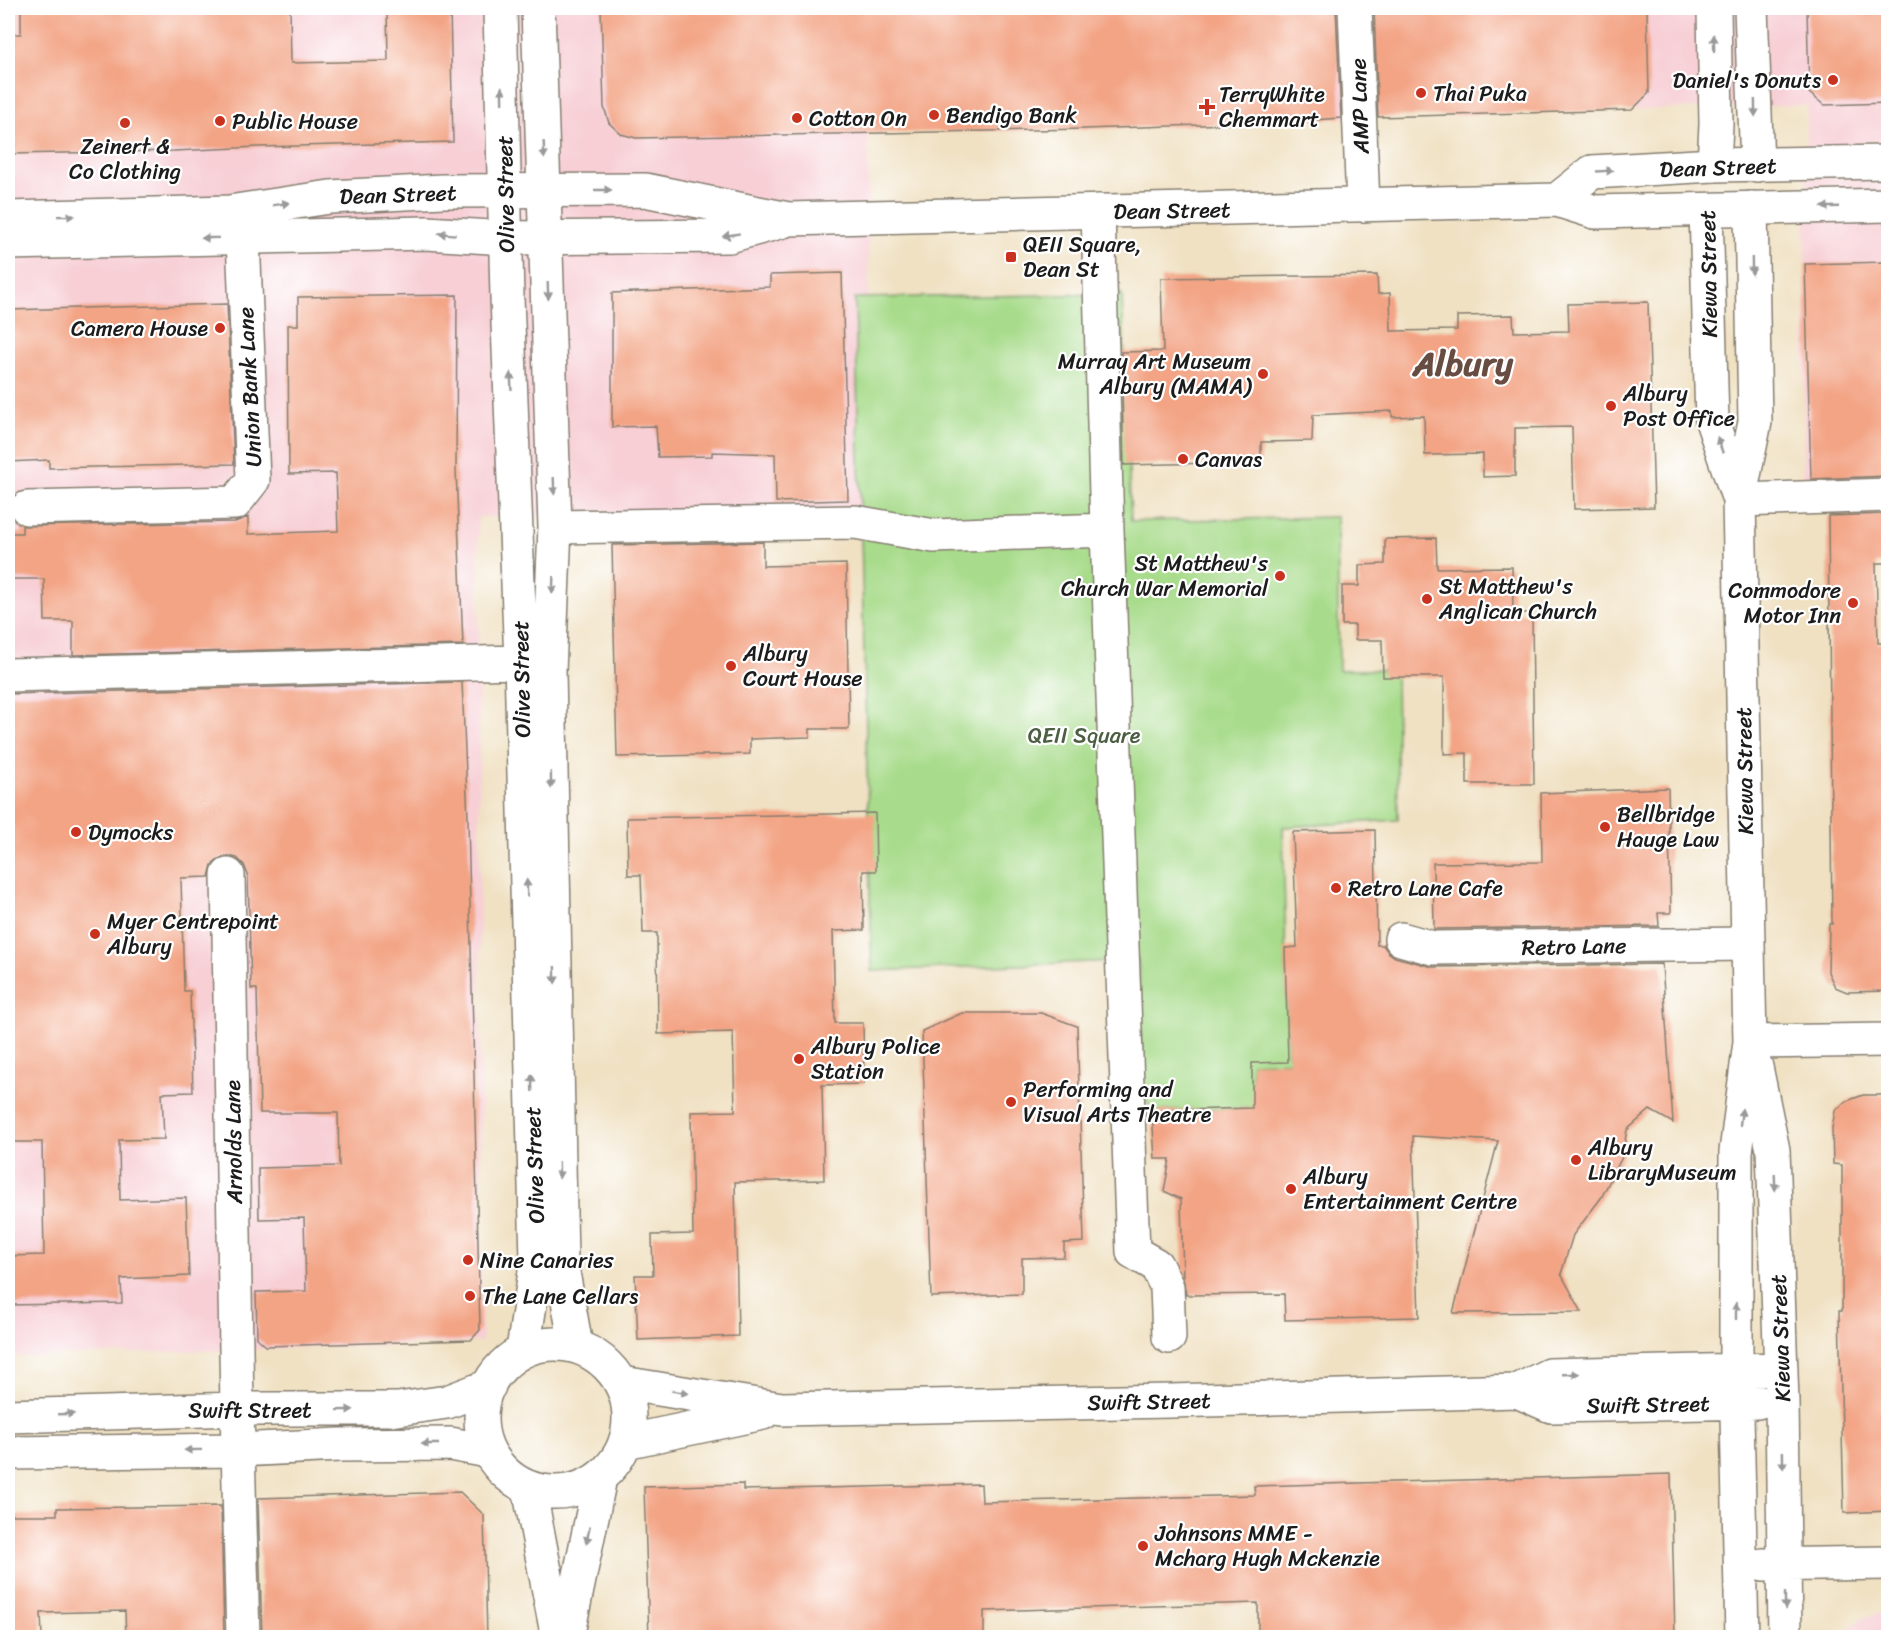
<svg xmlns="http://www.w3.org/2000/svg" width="1896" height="1645" font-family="Sriracha,sans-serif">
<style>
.built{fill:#f7cfd5}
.green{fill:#a8db8b;stroke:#627c54;stroke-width:1.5}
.building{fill:#f3a485}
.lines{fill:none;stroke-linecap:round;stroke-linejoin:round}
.minor-casing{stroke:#867e70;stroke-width:36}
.major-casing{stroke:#867e70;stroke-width:36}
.minor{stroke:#fff;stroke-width:33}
.major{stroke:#fff;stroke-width:33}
.oneway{fill:#999}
.poi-dot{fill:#c8321e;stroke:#fff;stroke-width:2}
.labels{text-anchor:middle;stroke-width:4.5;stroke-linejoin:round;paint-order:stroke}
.poi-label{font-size:22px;fill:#1c1c1c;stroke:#fff;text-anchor:start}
.street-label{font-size:22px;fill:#1c1c1c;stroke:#fff}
.park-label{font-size:22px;fill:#4d5f43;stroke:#fff}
.town-label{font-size:34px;font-weight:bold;fill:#674c41;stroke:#fff}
</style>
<rect width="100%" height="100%" fill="#fff"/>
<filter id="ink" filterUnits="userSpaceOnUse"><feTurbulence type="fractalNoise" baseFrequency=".0167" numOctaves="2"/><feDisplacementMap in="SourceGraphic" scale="12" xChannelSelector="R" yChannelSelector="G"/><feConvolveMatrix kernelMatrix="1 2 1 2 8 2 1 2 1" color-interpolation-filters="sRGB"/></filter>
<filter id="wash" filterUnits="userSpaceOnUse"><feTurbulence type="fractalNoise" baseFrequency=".008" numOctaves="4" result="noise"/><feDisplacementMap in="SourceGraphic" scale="24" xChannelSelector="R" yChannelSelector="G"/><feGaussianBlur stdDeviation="1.35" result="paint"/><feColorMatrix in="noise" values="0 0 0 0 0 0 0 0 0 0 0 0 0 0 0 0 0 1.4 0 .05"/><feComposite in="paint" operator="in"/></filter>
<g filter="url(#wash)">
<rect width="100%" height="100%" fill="#f0e1c3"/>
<!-- built -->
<path class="built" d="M 8,8 L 1888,8 L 1888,495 L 1803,497 L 1807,105 L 1339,118 L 1285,122 L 1082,129 L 868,133 L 869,514 L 478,517 L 482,1342 L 8,1357 Z
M 1888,1613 L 1888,1637 L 1848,1637 L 1849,1629 L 1862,1618 L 1877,1614 Z"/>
<!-- green -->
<path class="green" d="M 1122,294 L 1131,521 L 1337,517 L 1339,670 L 1396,670 L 1398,820 L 1283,827 L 1288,1056 L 1295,1061 L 1252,1063 L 1252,1087 L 1262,1108 L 1152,1111 L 1143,1095 L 1138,960 L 872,971 L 855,298 Z"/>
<g id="blocks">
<!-- building -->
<path class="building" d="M 21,8 L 290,8 L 291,63 L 388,61 L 387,8 L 450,8 L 453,142 L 258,147 L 174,151 L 8,154 L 8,34 L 21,34 Z
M 601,8 L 1336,8 L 1341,118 L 1285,122 L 1085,129 L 636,138 L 621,134 L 609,123 L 604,107 Z
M 1374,8 L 1647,8 L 1649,93 L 1632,110 L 1378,117 Z
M 1807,8 L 1888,8 L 1888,103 L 1824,105 L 1809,93 Z
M 1888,262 L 1888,476 L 1811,479 L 1805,264 Z
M 842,273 L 848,500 L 776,502 L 775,454 L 712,452 L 712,456 L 658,457 L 656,426 L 612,427 L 612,293 L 770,287 L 770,275 Z
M 1377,275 L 1378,294 L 1390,293 L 1391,331 L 1457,330 L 1457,316 L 1513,315 L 1514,332 L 1569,331 L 1568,304 L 1648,302 L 1654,507 L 1574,509 L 1572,427 L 1515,428 L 1515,476 L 1483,477 L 1483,454 L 1425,455 L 1424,416 L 1392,417 L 1392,411 L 1313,415 L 1312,441 L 1261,442 L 1261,462 L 1124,465 L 1121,352 L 1163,351 L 1161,278 Z
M 457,295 L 456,470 L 463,645 L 73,655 L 73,621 L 45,621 L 44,579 L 8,579 L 8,533 L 22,533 L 22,526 L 235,522 L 248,517 L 248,534 L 338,531 L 336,473 L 289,474 L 288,325 L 298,325 L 298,297 Z
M 227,304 L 234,464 L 49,468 L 49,460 L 8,462 L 8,310 Z
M 1888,514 L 1888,563 L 1876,563 L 1878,643 L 1888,643 L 1888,991 L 1847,992 L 1835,987 L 1828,972 L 1829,924 L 1832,924 L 1828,516 Z
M 1436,538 L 1437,568 L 1512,567 L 1513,613 L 1532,613 L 1534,784 L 1467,784 L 1467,753 L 1444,754 L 1444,677 L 1383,677 L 1382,640 L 1355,640 L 1355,625 L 1342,625 L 1342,586 L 1359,586 L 1359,565 L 1385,564 L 1385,539 Z
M 763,542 L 763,566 L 846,564 L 849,729 L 810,729 L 810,737 L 750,739 L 750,754 L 617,757 L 612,545 Z
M 462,682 L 468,819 L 480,1330 L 471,1340 L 266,1346 L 257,1338 L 256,1292 L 306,1291 L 304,1218 L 259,1219 L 258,1168 L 339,1166 L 338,1113 L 260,1113 L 257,989 L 251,989 L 248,875 L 244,865 L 237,858 L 228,856 L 219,859 L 212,865 L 209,877 L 181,878 L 184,991 L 190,991 L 193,1092 L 162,1093 L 164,1139 L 119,1140 L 120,1200 L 186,1198 L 189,1276 L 121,1279 L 122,1303 L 8,1305 L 8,1256 L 44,1255 L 42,1142 L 8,1142 L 8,694 Z
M 1668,788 L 1671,913 L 1658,913 L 1659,926 L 1434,929 L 1433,863 L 1542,862 L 1541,793 Z
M 875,813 L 876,871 L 863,871 L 864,930 L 833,931 L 835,1023 L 863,1023 L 864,1084 L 822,1085 L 824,1180 L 735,1182 L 738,1336 L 638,1340 L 635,1275 L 653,1275 L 652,1235 L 693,1234 L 691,1112 L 735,1111 L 733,1032 L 658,1034 L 657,933 L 643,933 L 641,875 L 628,875 L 627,818 Z
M 1375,830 L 1377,945 L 1383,945 L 1388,952 L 1395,957 L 1433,967 L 1662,964 L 1673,1123 L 1650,1110 L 1627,1130 L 1622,1157 L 1601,1198 L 1573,1235 L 1561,1274 L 1582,1312 L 1453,1313 L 1498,1141 L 1413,1136 L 1419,1317 L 1285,1320 L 1284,1294 L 1186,1295 L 1183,1278 L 1181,1199 L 1164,1191 L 1170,1159 L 1155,1159 L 1152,1111 L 1252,1108 L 1252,1063 L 1288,1062 L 1285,948 L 1297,947 L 1293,832 Z
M 962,1013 L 1041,1013 L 1077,1026 L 1084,1242 L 1064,1243 L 1064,1257 L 1022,1258 L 1022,1294 L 931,1297 L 922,1031 Z
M 1863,1095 L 1888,1095 L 1888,1511 L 1844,1513 L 1839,1311 L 1842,1311 L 1842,1165 L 1833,1164 L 1832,1128 L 1835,1111 L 1847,1101 Z
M 1671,1474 L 1675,1638 L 1258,1638 L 1258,1603 L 984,1611 L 984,1638 L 649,1638 L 644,1487 L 743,1484 L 743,1490 L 981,1484 L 982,1502 L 1255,1495 L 1254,1486 Z
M 460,1492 L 484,1515 L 487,1638 L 262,1638 L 258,1498 Z
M 221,1506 L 224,1638 L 126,1638 L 125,1611 L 41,1613 L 42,1637 L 8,1638 L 8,1515 L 57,1515 L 57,1508 Z"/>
</g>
</g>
<g filter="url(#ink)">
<use href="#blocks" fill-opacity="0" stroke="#867e70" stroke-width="1.5"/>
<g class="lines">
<defs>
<path id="minor" d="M 500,8 L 507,297 L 521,662 L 537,1259 L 523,1350
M 538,8 L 555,527 L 549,671 L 561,1261 L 576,1346
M 1355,8 L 1363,205
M 1714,8 L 1716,124 L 1714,165
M 1751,8 L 1757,165
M 1706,210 L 1712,421 L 1739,500
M 1098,211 L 1107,530 L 1133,1252 L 1156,1265 L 1167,1287 L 1169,1337
M 1739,500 L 1888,495
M 27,508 L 235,503 L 253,480 L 243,238
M 555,527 L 855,522 L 934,536 L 1107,530
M 8,675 L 521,662
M 228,875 L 237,1409 L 243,1638
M 1401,939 L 1433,948 L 1747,944
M 1750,1042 L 1888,1040
M 1756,1067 L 1773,1150 L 1782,1401 L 1785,1638
M481 1418a74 74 0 1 1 148 0a74 74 0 1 1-148 0Z
M 622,1383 L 782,1409 L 1171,1401 L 1517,1391 L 1549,1375 L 1781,1369
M 1517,1391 L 1551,1406 L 1758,1402
M 8,1416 L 237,1409 L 398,1409 L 447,1402 L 489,1386
M 625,1442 L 763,1413
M 8,1453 L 239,1450 L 340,1445 L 450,1444 L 488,1451
M 529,1488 L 558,1638
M 1763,1565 L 1888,1563
M 567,1638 L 600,1478
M 1742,1638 L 1736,1370 L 1736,1152 L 1750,1042 L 1739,500 L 1755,422 L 1751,208"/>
<path id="major" d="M 1557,200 L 1592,172 L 1714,165 L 1888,162
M 8,218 L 229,212 L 330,197 L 443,191 L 645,190 L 788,219 L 1557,200 L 1595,212 L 1888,205
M 8,243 L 427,233 L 506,238 L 729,236 L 783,221"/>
</defs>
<!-- minor casing -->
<use href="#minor" class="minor-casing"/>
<!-- major casing -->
<use href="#major" class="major-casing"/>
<!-- minor -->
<use href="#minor" class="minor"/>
<!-- major -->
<use href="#major" class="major"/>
</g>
<!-- one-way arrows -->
<defs><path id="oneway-solid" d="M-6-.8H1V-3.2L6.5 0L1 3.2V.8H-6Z" transform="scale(1.5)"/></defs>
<g class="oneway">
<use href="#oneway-solid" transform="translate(1714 43) rotate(-91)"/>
<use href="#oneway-solid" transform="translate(502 95) rotate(-91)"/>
<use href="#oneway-solid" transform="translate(1755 108) rotate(89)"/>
<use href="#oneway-solid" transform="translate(544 150) rotate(88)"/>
<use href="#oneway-solid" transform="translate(1605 171) rotate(-3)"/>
<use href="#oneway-solid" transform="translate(603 190)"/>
<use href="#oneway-solid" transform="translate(281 204) rotate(-9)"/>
<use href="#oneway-solid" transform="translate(1830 207) rotate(178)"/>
<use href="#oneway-solid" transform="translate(66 216) rotate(-1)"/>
<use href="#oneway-solid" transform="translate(447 234) rotate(-176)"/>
<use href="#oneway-solid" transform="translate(731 235) rotate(170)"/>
<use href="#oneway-solid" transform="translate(210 238) rotate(179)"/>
<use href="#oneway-solid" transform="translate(1752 266) rotate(89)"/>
<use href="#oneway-solid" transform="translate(548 291) rotate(88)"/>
<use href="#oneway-solid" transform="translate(511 381) rotate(-93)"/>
<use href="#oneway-solid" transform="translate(1720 445) rotate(-109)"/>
<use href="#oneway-solid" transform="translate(554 486) rotate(88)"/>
<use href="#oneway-solid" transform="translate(553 585) rotate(93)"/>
<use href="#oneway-solid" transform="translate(551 780) rotate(89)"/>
<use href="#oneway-solid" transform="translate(527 888) rotate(-92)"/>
<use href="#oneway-solid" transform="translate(555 975) rotate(89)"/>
<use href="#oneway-solid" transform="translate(532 1083) rotate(-92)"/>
<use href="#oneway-solid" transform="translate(1741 1117) rotate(-83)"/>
<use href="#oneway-solid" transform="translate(559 1170) rotate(89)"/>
<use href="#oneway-solid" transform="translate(1775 1182) rotate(88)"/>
<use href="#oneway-solid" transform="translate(1736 1311) rotate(-90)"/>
<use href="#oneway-solid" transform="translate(1571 1374) rotate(-2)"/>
<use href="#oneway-solid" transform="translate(680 1392) rotate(9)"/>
<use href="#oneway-solid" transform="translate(345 1410) rotate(-1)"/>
<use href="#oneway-solid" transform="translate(66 1414) rotate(-2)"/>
<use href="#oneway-solid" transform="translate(430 1444) rotate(180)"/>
<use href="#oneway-solid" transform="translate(193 1450) rotate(179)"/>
<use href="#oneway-solid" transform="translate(1783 1460) rotate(89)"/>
<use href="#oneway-solid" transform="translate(588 1535) rotate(102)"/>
<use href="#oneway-solid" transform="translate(1785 1601) rotate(90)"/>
</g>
</g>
<!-- markers -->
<g class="poi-dot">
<circle cx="1833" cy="80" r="6"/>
<circle cx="1421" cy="93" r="6"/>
<path d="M1204 98h6v6h6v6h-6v6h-6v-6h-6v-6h6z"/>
<circle cx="934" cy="115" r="6"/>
<circle cx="797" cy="118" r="6"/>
<circle cx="220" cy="121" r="6"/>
<circle cx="125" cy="123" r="6"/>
<rect x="1005" y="251" width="12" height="12" rx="3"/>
<circle cx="220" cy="328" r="6"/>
<circle cx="1263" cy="374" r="6"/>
<circle cx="1611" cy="406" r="6"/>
<circle cx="1183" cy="459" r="6"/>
<circle cx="1280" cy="576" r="6"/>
<circle cx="1427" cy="599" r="6"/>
<circle cx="1853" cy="603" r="6"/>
<circle cx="731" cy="666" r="6"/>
<circle cx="1605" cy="827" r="6"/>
<circle cx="76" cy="832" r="6"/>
<circle cx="1336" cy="888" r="6"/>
<circle cx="95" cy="934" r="6"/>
<circle cx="799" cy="1059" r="6"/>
<circle cx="1011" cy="1102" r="6"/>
<circle cx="1576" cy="1160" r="6"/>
<circle cx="1291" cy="1189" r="6"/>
<circle cx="468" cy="1260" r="6"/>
<circle cx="470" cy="1296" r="6"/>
<circle cx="1143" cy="1546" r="6"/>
</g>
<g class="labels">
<!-- poi labels -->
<g class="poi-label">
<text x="1821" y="88" text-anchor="end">Daniel's Donuts</text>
<text x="1433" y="101">Thai Puka</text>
<text x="1219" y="102">TerryWhite<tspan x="1219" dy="25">Chemmart</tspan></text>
<text x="946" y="123">Bendigo Bank</text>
<text x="809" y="126">Cotton On</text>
<text x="232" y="129">Public House</text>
<text x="125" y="154" text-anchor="middle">Zeinert &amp;<tspan x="125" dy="25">Co Clothing</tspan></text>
<text x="1023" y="252">QEII Square,<tspan x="1023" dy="25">Dean St</tspan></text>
<text x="208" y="336" text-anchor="end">Camera House</text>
<text x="1251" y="369" text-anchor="end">Murray Art Museum<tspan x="1251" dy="25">Albury (MAMA)</tspan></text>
<text x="1623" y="401">Albury<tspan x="1623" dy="25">Post Office</tspan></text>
<text x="1195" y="467">Canvas</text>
<text x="1268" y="571" text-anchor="end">St Matthew's<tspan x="1268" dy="25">Church War Memorial</tspan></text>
<text x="1439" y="594">St Matthew's<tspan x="1439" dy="25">Anglican Church</tspan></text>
<text x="1841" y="598" text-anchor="end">Commodore<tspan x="1841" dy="25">Motor Inn</tspan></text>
<text x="743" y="661">Albury<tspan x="743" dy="25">Court House</tspan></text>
<text x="1617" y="822">Bellbridge<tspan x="1617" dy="25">Hauge Law</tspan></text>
<text x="88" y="840">Dymocks</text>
<text x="1348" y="896">Retro Lane Cafe</text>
<text x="107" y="929">Myer Centrepoint<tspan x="107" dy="25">Albury</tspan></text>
<text x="811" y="1054">Albury Police<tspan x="811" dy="25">Station</tspan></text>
<text x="1023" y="1097">Performing and<tspan x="1023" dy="25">Visual Arts Theatre</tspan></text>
<text x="1588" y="1155">Albury<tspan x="1588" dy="25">LibraryMuseum</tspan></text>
<text x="1303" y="1184">Albury<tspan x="1303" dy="25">Entertainment Centre</tspan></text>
<text x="480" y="1268">Nine Canaries</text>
<text x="482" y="1304">The Lane Cellars</text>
<text x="1155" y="1541">Johnsons MME -<tspan x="1155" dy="25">Mcharg Hugh Mckenzie</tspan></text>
</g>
<!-- street labels -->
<g class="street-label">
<text transform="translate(1359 106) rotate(-92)" y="8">AMP Lane</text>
<text transform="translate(1718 167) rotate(-2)" y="8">Dean Street</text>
<text transform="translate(398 194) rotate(-2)" y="8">Dean Street</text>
<text transform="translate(505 194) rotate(-91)" y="8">Olive Street</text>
<text transform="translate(1172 210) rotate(-1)" y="8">Dean Street</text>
<text transform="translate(1708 274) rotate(-91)" y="8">Kiewa Street</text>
<text transform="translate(249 387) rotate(-93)" y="8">Union Bank Lane</text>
<text transform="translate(521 679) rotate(-91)" y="8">Olive Street</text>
<text transform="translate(1744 771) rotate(-91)" y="8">Kiewa Street</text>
<text transform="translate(1574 946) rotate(-1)" y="8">Retro Lane</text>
<text transform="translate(233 1142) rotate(-91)" y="8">Arnolds Lane</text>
<text transform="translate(534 1165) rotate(-92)" y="8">Olive Street</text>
<text transform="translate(1780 1338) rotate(-92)" y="8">Kiewa Street</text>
<text transform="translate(1149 1401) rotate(-1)" y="8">Swift Street</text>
<text transform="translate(1648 1404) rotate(-1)" y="8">Swift Street</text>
<text x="250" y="1418">Swift Street</text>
</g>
<!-- park labels -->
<g class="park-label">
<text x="1084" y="743">QEII Square</text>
</g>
<!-- town labels -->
<g class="town-label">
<text x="1463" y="375">Albury</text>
</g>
</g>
<!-- margin -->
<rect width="1896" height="1645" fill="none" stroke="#fff" stroke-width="30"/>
</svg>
